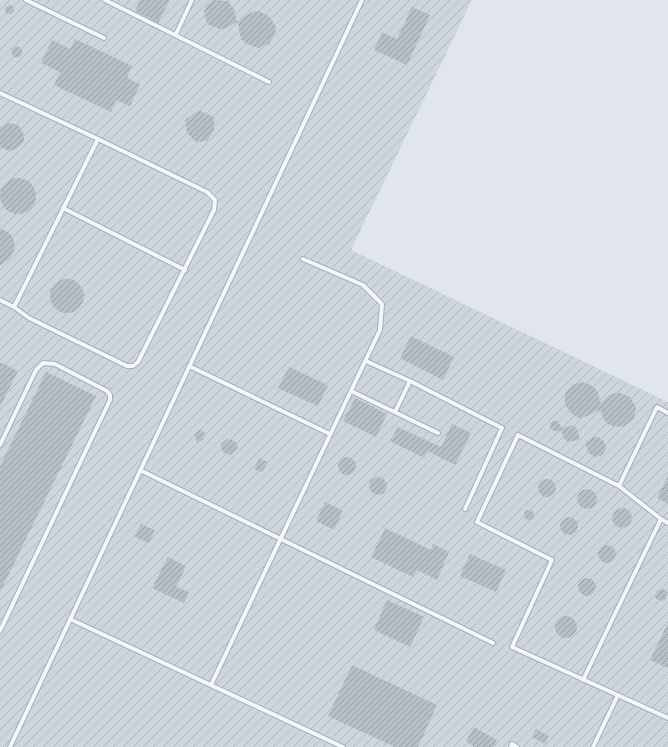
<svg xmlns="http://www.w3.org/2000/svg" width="668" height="747" font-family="'Asap Condensed',sans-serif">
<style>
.industrial{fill:url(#industrial-furrows)}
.building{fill:url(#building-hatch)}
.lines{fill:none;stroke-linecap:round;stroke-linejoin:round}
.lane-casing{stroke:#a5aeb6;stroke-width:6}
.lane{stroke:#f4f6f9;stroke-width:4}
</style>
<defs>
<pattern id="industrial-furrows" width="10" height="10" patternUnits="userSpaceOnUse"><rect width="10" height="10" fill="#ced6dd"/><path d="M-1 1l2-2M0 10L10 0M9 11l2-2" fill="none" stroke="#b1b8bf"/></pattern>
<pattern id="building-hatch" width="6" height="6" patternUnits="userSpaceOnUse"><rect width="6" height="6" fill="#b7c0c9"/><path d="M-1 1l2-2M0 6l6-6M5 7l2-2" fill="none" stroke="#959da5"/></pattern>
</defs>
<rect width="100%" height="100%" fill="#e0e6eb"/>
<!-- industrial -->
<path class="industrial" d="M 0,0 L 472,0 L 351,250 L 668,402 L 668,747 L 0,747 Z"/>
<!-- building -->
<path class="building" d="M 140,0 L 170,0 L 158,23 L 135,11 Z
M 213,0 L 228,1 L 234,9 L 237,22 L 224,29 L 219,29 L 209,25 L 206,21 L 204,11 L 206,6 Z
M 9,5 L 13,6 L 14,11 L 12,13 L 6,15 L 5,8 Z
M 412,7 L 430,15 L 407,65 L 374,50 L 382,32 L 397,39 Z
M 259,11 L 270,17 L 276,27 L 275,34 L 269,44 L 258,48 L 247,44 L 242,40 L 240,35 L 238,22 L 248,14 L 253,12 Z
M 75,39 L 132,66 L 127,78 L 140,84 L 130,106 L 116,100 L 111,112 L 54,85 L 60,72 L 41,63 L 52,40 L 70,49 Z
M11.5 52a5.5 5.5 0 1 1 11 0a5.5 5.5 0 1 1-11 0Z
M 199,110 L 214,117 L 214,130 L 207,141 L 196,142 L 187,133 L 185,120 Z
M 9,123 L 18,125 L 21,128 L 24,136 L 24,141 L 18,148 L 10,151 L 0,147 L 0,127 Z
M0 196a18 18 0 1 1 36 0a18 18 0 1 1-36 0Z
M 0,228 L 8,232 L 12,236 L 14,242 L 15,248 L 10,258 L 0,266 Z
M50 296a17 17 0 1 1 34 0a17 17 0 1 1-34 0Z
M 411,336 L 454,357 L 443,380 L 400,358 Z
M 0,362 L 18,371 L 0,407 Z
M 289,367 L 328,385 L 318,406 L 278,388 Z
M 46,372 L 96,396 L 0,592 L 0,466 Z
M 582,382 L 593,386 L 597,391 L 601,403 L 609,395 L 615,393 L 620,393 L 630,397 L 636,407 L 634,419 L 625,426 L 619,427 L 614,426 L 608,424 L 604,420 L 600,409 L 588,416 L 579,418 L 571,413 L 565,404 L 565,393 L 572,385 Z
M 355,398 L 387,414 L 376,437 L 343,421 Z
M 555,420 L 558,422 L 562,428 L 574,425 L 578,431 L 580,439 L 570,442 L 565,440 L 561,431 L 554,431 L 550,428 L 550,423 Z
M 452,424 L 471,433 L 455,465 L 427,451 L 424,458 L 390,441 L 398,427 L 441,447 Z
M 199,430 L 205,432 L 203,440 L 197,442 L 194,435 Z
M 594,437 L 598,437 L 603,440 L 606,446 L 606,449 L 602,455 L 596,457 L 593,456 L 588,452 L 585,442 Z
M 227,439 L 232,440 L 238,444 L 237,447 L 238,448 L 231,455 L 224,453 L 221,449 L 221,444 Z
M338 466a9 9 0 1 1 18 0a9 9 0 1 1-18 0Z
M 259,458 L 268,462 L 262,472 L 254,469 Z
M 668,476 L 668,504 L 657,498 Z
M369 486a9 9 0 1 1 18 0a9 9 0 1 1-18 0Z
M538 488a9 9 0 1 1 18 0a9 9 0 1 1-18 0Z
M577 499a10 10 0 1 1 20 0a10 10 0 1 1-20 0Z
M 325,502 L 343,511 L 334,530 L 316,521 Z
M612 518a10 10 0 1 1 20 0a10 10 0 1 1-20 0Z
M524 515a5 5 0 1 1 10 0a5 5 0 1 1-10 0Z
M560 526a9 9 0 1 1 18 0a9 9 0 1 1-18 0Z
M 141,524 L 155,530 L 149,543 L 135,537 Z
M 385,528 L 431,550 L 433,544 L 449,552 L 437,580 L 417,570 L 413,577 L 371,557 Z
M598 554a9 9 0 1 1 18 0a9 9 0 1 1-18 0Z
M 470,554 L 506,570 L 496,592 L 460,576 Z
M 168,557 L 186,566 L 176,587 L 189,592 L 184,603 L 152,588 Z
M578 587a9 9 0 1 1 18 0a9 9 0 1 1-18 0Z
M 663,589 L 667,591 L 667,597 L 665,600 L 662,601 L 656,599 L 655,595 L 657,591 Z
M 387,600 L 424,617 L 410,647 L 374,630 Z
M555 627a11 11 0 1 1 22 0a11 11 0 1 1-22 0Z
M 668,623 L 668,668 L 650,660 Z
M 352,665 L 437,705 L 418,747 L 395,747 L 328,716 Z
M 474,727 L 497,740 L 494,747 L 475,747 L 466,741 Z
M 536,729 L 549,736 L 545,744 L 532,737 Z"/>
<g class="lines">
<defs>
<path id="lane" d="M 26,0 L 104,38
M 105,0 L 269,82
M 176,34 L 192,0
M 0,93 L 98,139 L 207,192 L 215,200 L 214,210 L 138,362 L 133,366 L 127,366 L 29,318 L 14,307 L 0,300
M 63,208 L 185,270
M 14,307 L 98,139
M 366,361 L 410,381 L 502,428 L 465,509
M 189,366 L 330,434
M 351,391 L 438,433
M 395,412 L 410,381
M 0,445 L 36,370 L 43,363 L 55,364 L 107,391 L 110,395 L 110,400 L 0,631
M 140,470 L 493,643
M 619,486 L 657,407 L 668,413
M 661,519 L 619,486 L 518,435 L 477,522 L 552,560 L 512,647 L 668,718
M 70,619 L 343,747
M 583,680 L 661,519 L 668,523
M 211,685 L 380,330 L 382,304 L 363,285 L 303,259
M 10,747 L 362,0
M 511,747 L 512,744 L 517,747
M 593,747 L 618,695"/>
</defs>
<!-- lane casing -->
<use href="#lane" class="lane-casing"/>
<!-- lane -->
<use href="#lane" class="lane"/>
</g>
</svg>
